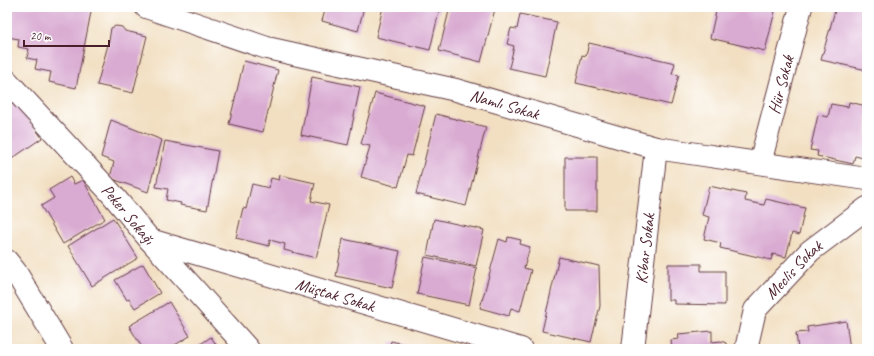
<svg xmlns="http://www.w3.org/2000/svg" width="874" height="356" font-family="Caveat,sans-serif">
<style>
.building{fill:#d9aad2}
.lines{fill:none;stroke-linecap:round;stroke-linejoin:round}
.minor-casing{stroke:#633c42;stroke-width:24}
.minor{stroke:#fff;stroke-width:22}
.labels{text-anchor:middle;stroke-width:3;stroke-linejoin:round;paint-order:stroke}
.street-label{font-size:17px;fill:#4a1f2b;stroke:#fff}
</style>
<rect width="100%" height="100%" fill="#fff"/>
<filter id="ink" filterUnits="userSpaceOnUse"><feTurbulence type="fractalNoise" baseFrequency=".025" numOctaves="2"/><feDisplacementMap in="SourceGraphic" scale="8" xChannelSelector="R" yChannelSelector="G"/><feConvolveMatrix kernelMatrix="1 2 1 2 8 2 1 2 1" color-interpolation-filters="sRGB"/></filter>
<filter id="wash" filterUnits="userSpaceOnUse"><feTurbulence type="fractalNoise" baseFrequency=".012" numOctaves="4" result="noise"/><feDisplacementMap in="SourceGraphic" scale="16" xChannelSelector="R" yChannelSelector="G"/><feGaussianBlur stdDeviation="0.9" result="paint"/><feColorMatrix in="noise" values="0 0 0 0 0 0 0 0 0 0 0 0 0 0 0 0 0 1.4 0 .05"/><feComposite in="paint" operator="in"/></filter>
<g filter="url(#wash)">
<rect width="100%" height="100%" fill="#f2dfc1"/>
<g id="blocks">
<!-- building -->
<path class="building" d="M 7,7 L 92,7 L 76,88 L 49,82 L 51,72 L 35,69 L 37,60 L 27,58 L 29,49 L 18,47 L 19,39 L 7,37 L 8,31 L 7,30 Z
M 283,7 L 297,7 L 295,11 Z
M 326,7 L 364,7 L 358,31 L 322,21 Z
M 383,7 L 440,7 L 430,50 L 376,37 Z
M 450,7 L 486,7 L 495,9 L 481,62 L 439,51 Z
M 717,7 L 776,7 L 765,51 L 710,38 Z
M 836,7 L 867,7 L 867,70 L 821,60 Z
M 520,14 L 557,22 L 545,76 L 509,68 L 514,46 L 507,44 L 511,28 L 517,29 Z
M 116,26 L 122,27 L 125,31 L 147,36 L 133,93 L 97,85 L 109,41 L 111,28 Z
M 589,43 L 675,63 L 672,74 L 679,75 L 671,105 L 576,83 L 582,55 L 586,56 Z
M 244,61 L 278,70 L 263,132 L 229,124 Z
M 312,77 L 360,87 L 348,145 L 301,135 Z
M 375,93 L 425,106 L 412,156 L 407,155 L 398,187 L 361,177 L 370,146 L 361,144 Z
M 16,100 L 42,138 L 7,162 L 7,106 Z
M 849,102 L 867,106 L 867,159 L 855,156 L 853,164 L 817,156 L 818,151 L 810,150 L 818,115 L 828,117 L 831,104 L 848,107 Z
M 436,114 L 486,127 L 466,206 L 416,194 Z
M 111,120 L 162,140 L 148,192 L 110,178 L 114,162 L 101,157 Z
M 165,141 L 218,151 L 207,210 L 180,205 L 181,203 L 166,200 L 168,189 L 156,187 Z
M 565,157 L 597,157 L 597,211 L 565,211 Z
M 280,175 L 315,183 L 311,201 L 329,205 L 316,258 L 284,250 L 285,244 L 270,240 L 269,246 L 236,238 L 243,208 L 246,209 L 252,184 L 269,188 L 271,178 L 279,180 Z
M 70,177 L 74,184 L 83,180 L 105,219 L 63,244 L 41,206 L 54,198 L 49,190 Z
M 709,186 L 746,194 L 745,201 L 764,205 L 766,199 L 805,208 L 799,235 L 792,233 L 786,257 L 773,254 L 771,260 L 720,248 L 721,243 L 704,239 L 709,217 L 702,215 Z
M 113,218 L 138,258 L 92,286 L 68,246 Z
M 434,219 L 484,230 L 476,266 L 427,255 Z
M 508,237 L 521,240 L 520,244 L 530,247 L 524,268 L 531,270 L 520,311 L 511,308 L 509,316 L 480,308 L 499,239 L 507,242 Z
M 343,239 L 400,251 L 392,288 L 336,276 Z
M 425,257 L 477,268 L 469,305 L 417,294 Z
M 559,257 L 599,266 L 600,306 L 591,342 L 542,331 Z
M 143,264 L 160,293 L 135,308 L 129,299 L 127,300 L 115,280 Z
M 668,264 L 701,264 L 701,271 L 725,271 L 725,305 L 674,304 L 674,300 L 668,300 Z
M 169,302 L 190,336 L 168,349 L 143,349 L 129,326 Z
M 846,321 L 850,349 L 798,349 L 796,333 L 808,332 L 807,327 Z
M 712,331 L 712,342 L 721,341 L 726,343 L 726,349 L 672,349 L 671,340 L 679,339 L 678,334 Z
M 211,337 L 219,349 L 193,349 Z
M 391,341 L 420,348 L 420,349 L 389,349 Z"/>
</g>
</g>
<g filter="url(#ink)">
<use href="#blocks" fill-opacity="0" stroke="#633c42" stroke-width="1"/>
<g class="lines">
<defs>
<g id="minor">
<path id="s1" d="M 146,7 L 267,48 L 456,90 L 656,148 L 867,179"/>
<path id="s2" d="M 7,81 L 111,193 L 150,240 L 248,349"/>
<path id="s3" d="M 760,163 L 801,7"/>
<path id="s4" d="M 150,240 L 521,349"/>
<path d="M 7,261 L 15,271 L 62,349"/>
<path id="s5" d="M 633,349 L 656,148"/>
<path id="s6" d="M 746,349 L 755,310 L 810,251 L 867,208"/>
</g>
</defs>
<!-- minor casing -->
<use href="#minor" class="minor-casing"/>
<!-- minor -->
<use href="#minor" class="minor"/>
</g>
</g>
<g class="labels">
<!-- street labels -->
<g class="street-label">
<text dy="6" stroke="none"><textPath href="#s3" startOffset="81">Hür Sokak</textPath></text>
<text dy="6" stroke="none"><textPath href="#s1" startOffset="372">Namlı Sokak</textPath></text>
<text dy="6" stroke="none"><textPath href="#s2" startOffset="180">Peker Sokağı</textPath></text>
<text dy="6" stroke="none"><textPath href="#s5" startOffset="101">Kibar Sokak</textPath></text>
<text dy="6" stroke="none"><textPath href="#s6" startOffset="96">Meclis Sokak</textPath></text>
<text dy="6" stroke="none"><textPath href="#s4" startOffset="193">Müştak Sokak</textPath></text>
</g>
</g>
<!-- margin -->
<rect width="874" height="356" fill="none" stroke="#fff" stroke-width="24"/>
<!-- scale -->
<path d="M24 40v6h85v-6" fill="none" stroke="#4a1f2b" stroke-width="2"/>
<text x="30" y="40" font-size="12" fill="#4a1f2b" stroke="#ffffff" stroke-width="3" paint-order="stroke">20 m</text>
</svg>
